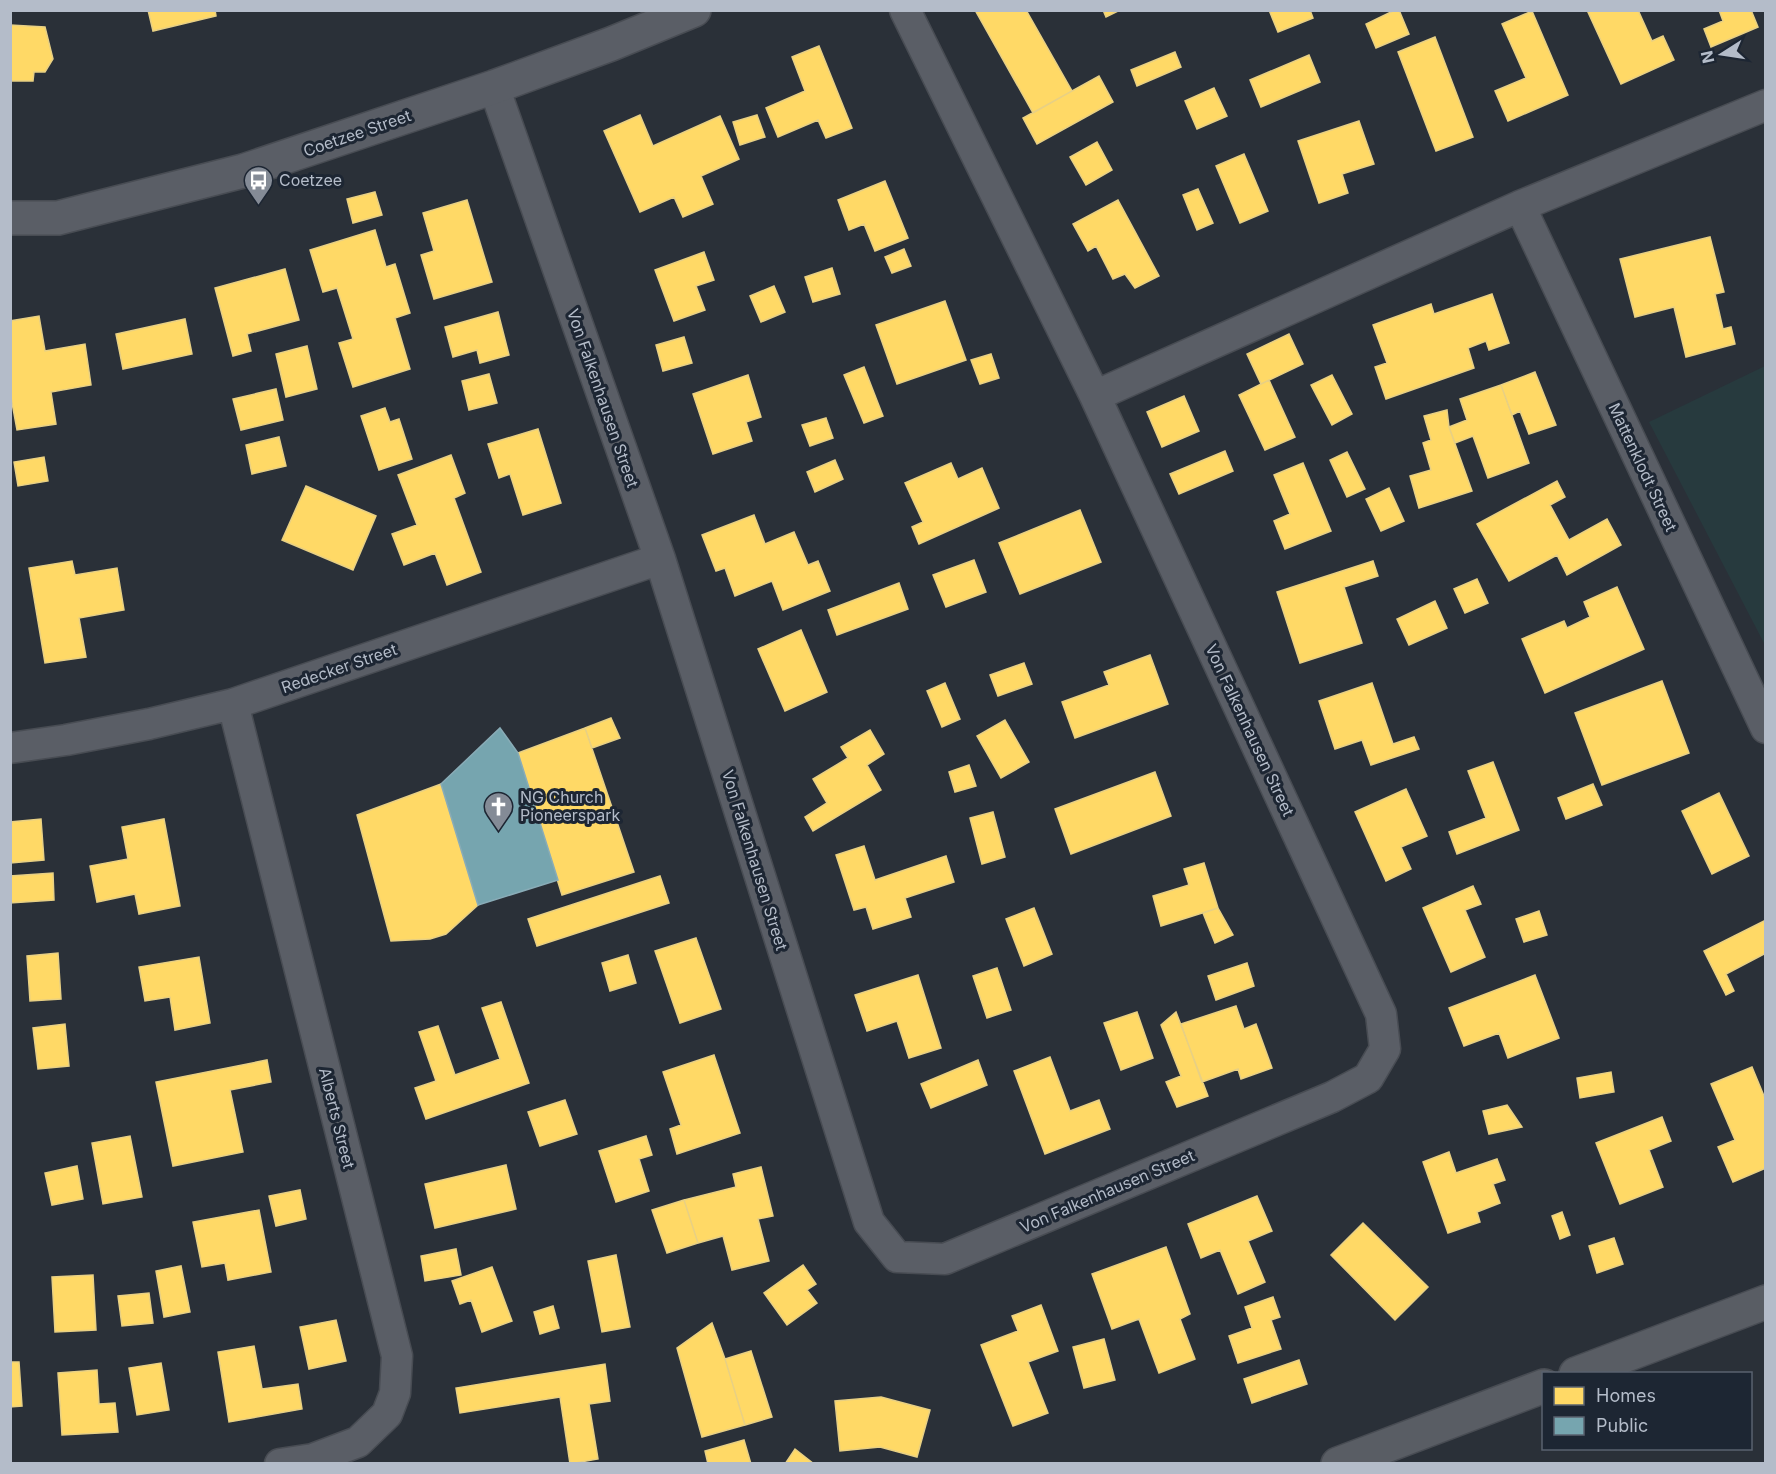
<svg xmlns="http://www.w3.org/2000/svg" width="1776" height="1474" font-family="Inter,sans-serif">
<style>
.green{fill:#273a3e}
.homes{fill:#ffd966;stroke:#e8d084;stroke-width:1.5}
.public{fill:#76a5af;stroke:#89acb7;stroke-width:1.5}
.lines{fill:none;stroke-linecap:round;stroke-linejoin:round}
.minor-casing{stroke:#484c53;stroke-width:33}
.tertiary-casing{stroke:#484c53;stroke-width:36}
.secondary-casing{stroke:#484c53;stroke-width:36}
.minor{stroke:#5a5e66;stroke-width:30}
.tertiary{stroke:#5a5e66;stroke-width:33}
.secondary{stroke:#595d64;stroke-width:33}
.labels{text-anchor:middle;stroke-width:6;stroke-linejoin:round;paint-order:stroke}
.street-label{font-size:16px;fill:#b4bcc9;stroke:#1d2633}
.poi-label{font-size:16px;fill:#b4bcc9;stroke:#1d2633;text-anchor:start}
</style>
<rect width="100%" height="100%" fill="#2a3038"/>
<!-- green -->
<path class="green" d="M 1765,366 L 1765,645 L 1649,422 Z"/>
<!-- homes -->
<path class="homes" d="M 148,10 L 215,10 L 216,16 L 153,31 Z
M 975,10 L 1026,10 L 1072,91 L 1033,113 Z
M 1103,10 L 1120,10 L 1106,17 Z
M 1269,10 L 1310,10 L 1313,18 L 1278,32 Z
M 1395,10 L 1399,10 L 1409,34 L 1376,48 L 1366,24 Z
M 1587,10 L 1638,10 L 1652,41 L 1663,36 L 1674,60 L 1621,84 Z
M 1719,10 L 1751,10 L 1758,27 L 1711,47 L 1704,29 L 1723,21 Z
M 1532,11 L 1568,95 L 1508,121 L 1495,91 L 1526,78 L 1502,24 Z
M 10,25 L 45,27 L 53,59 L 45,72 L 34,72 L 33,81 L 10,81 Z
M 1435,37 L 1473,137 L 1436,151 L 1398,52 Z
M 819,46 L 852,128 L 826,138 L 818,120 L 778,137 L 766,108 L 805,91 L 792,57 Z
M 1175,52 L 1181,67 L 1137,86 L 1131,70 Z
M 1309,55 L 1320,82 L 1261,107 L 1250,80 Z
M 1099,76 L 1113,102 L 1037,144 L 1023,118 Z
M 1214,88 L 1227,116 L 1197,129 L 1185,101 Z
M 640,115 L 653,146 L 720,116 L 739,159 L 701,176 L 713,204 L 683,217 L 674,197 L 640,212 L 604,131 Z
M 757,115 L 765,137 L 740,145 L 733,122 Z
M 1359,121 L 1374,164 L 1342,174 L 1348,193 L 1319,203 L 1298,141 Z
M 1097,142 L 1112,170 L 1086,185 L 1070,157 Z
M 1244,154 L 1268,211 L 1240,223 L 1216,166 Z
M 885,181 L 908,238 L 875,251 L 864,224 L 849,230 L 838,200 Z
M 1198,189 L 1213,223 L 1197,230 L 1183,195 Z
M 375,192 L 382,215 L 353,223 L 347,199 Z
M 467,200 L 492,282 L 434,299 L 421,255 L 434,251 L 423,213 Z
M 1118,200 L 1159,276 L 1135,288 L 1125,274 L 1113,279 L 1096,246 L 1088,251 L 1073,224 Z
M 375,230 L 386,267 L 395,264 L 410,313 L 395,318 L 410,369 L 353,387 L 339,343 L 353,339 L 337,288 L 323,292 L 310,250 Z
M 1710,237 L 1724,292 L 1715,294 L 1723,329 L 1731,327 L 1735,344 L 1686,357 L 1674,307 L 1635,317 L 1620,259 Z
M 904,249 L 911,266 L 892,273 L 885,257 Z
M 704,252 L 714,280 L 696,286 L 705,310 L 674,321 L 655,270 Z
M 832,268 L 840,294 L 813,302 L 805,277 Z
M 285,269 L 299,320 L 247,334 L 251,351 L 233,356 L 215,288 Z
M 774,286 L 785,312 L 761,322 L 750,296 Z
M 1492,294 L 1509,343 L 1489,350 L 1486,341 L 1468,348 L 1474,368 L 1386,399 L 1375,367 L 1387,363 L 1373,325 L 1431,304 L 1434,314 Z
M 945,301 L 966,360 L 897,384 L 876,325 Z
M 498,312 L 509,355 L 480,363 L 477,350 L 453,357 L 445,327 Z
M 39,316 L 45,351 L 85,344 L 91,385 L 51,392 L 56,424 L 17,430 L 10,392 L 10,321 Z
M 185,319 L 192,354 L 123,369 L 116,334 Z
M 1289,334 L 1303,364 L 1261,384 L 1247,354 Z
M 684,337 L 692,363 L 663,371 L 656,345 Z
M 307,346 L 317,389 L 286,397 L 276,354 Z
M 991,354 L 999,378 L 980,384 L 971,360 Z
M 864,367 L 883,416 L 864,423 L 844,375 Z
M 1535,372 L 1556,425 L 1529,434 L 1520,411 L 1512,415 L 1501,385 Z
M 489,374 L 497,403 L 469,410 L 462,381 Z
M 748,375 L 761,417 L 746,422 L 752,441 L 713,454 L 693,394 Z
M 1332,375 L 1352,414 L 1332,425 L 1311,385 Z
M 1269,380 L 1295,437 L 1265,450 L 1239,395 Z
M 1501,385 L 1529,463 L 1488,478 L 1473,436 L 1455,443 L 1449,427 L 1467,420 L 1460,399 Z
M 276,389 L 283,420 L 241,430 L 233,399 Z
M 1184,396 L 1199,431 L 1162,447 L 1147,412 Z
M 385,408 L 390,422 L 399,419 L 412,459 L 379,470 L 361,416 Z
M 1447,410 L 1449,427 L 1472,491 L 1419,508 L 1410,476 L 1431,470 L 1423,443 L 1431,440 L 1424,416 Z
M 826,418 L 833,438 L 810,446 L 802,425 Z
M 538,429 L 561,503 L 523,515 L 510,474 L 499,478 L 488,444 Z
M 279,437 L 286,466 L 252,474 L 246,445 Z
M 1225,451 L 1233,471 L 1179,494 L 1170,474 Z
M 1347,452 L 1365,489 L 1347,497 L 1330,460 Z
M 451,455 L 465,493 L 454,498 L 481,572 L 447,585 L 435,553 L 404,565 L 392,534 L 417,525 L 398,475 Z
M 44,457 L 48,481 L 18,486 L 14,462 Z
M 835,460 L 843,479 L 815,492 L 807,472 Z
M 951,463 L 958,479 L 982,468 L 999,508 L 919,544 L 912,527 L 923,522 L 905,483 Z
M 1303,463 L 1331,531 L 1285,549 L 1274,521 L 1290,514 L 1274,475 Z
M 1557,481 L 1565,497 L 1550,505 L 1569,540 L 1607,519 L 1621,545 L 1567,575 L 1557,555 L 1509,581 L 1477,524 Z
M 306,486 L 376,516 L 353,570 L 282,540 Z
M 1389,488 L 1404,521 L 1381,531 L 1366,499 Z
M 1080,510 L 1101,562 L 1020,594 L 999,543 Z
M 754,515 L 765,544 L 794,532 L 808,565 L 818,561 L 830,591 L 783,610 L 772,581 L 735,596 L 725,568 L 716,571 L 702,535 Z
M 974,560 L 986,592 L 946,607 L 933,575 Z
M 72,561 L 75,575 L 117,568 L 124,610 L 79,618 L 86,657 L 45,663 L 29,568 Z
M 1373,561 L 1378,576 L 1344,587 L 1362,643 L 1300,663 L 1277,592 Z
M 1477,579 L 1488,603 L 1465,613 L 1454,589 Z
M 899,583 L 908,609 L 837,635 L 828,610 Z
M 1617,587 L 1644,649 L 1545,693 L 1522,639 L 1564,621 L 1567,628 L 1590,617 L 1584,602 Z
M 1435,601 L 1447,628 L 1409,645 L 1397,619 Z
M 801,630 L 827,692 L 785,711 L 758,649 Z
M 1150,655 L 1168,704 L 1075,738 L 1062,702 L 1109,685 L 1104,672 Z
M 1024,663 L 1032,684 L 998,696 L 990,675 Z
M 1662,681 L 1689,753 L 1602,785 L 1575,713 Z
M 945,683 L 960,719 L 942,727 L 927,691 Z
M 1372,683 L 1393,744 L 1414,737 L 1419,749 L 1371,765 L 1362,740 L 1335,749 L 1319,701 Z
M 611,718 L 620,738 L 592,748 L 585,728 Z
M 1005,720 L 1029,762 L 1001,778 L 977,736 Z
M 585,728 L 634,872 L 562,895 L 518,753 Z
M 870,730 L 884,754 L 867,765 L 881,790 L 813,831 L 805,817 L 827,803 L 813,779 L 848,758 L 841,747 Z
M 1493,762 L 1519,830 L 1457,854 L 1449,832 L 1486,818 L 1468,771 Z
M 969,765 L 976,786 L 955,792 L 949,772 Z
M 1155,772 L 1171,816 L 1071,854 L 1055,809 Z
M 441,784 L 478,905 L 446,934 L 430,939 L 391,941 L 357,815 Z
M 1593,784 L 1602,805 L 1566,819 L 1558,798 Z
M 1406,789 L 1427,836 L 1401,847 L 1411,869 L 1386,881 L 1355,812 Z
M 1719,793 L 1749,856 L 1712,874 L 1682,811 Z
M 993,812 L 1005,857 L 982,864 L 970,818 Z
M 41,819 L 44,860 L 11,863 L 10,822 Z
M 164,819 L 180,906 L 139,914 L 135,894 L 97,902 L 90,866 L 128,859 L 122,827 Z
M 864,846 L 875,880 L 946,856 L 954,882 L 905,898 L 911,917 L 873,929 L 866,907 L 854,910 L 836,855 Z
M 1204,863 L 1218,908 L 1161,926 L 1153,896 L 1189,885 L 1184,869 Z
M 53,873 L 54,900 L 10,903 L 10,876 Z
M 660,876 L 669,903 L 537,946 L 528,919 Z
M 1473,886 L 1481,904 L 1465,910 L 1485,957 L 1451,972 L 1423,908 Z
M 1034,908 L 1052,954 L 1024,966 L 1006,919 Z
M 1218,908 L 1233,935 L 1215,943 L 1203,913 Z
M 1539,911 L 1547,935 L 1524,942 L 1516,919 Z
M 1766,920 L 1766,953 L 1726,974 L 1734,991 L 1726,995 L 1704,951 Z
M 696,938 L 721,1009 L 680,1023 L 655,951 Z
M 58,953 L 61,999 L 30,1001 L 27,956 Z
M 628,955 L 636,983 L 610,991 L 602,963 Z
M 199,957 L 210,1023 L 175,1030 L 170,997 L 145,1001 L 139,967 Z
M 1247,963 L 1254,986 L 1216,1000 L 1208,976 Z
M 997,968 L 1011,1010 L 987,1018 L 973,976 Z
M 918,975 L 941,1048 L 909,1058 L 897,1021 L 867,1031 L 855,995 Z
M 1535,975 L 1559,1038 L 1508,1058 L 1499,1033 L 1464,1046 L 1449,1008 Z
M 501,1002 L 529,1083 L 426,1119 L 415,1088 L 436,1081 L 419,1032 L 438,1026 L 455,1075 L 500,1059 L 482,1008 Z
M 1236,1006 L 1244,1029 L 1256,1024 L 1272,1068 L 1241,1079 L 1238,1069 L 1202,1082 L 1181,1024 Z
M 1137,1012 L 1153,1058 L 1121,1070 L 1104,1023 Z
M 1176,1012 L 1208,1096 L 1177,1107 L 1166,1082 L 1181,1076 L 1161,1025 Z
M 65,1024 L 69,1066 L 38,1069 L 33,1028 Z
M 714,1055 L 740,1133 L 677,1154 L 670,1129 L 681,1125 L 663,1072 Z
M 1050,1057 L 1070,1111 L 1099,1100 L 1110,1129 L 1045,1154 L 1014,1071 Z
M 267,1060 L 271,1082 L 230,1090 L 243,1152 L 173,1166 L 156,1082 Z
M 978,1060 L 987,1085 L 931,1108 L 921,1084 Z
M 1752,1067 L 1764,1096 L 1766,1096 L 1766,1168 L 1733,1182 L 1718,1147 L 1735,1140 L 1711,1084 Z
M 1611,1072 L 1614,1092 L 1580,1098 L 1577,1078 Z
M 565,1100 L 577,1134 L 540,1146 L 528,1112 Z
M 1507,1105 L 1522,1127 L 1489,1134 L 1483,1111 Z
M 1662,1117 L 1671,1141 L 1649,1150 L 1663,1187 L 1620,1204 L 1596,1143 Z
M 130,1136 L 142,1197 L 103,1204 L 92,1143 Z
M 646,1136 L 652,1155 L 639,1159 L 649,1191 L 616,1202 L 599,1151 Z
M 1449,1152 L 1456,1173 L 1497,1159 L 1505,1180 L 1493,1184 L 1500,1203 L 1477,1212 L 1480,1222 L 1448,1233 L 1423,1162 Z
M 506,1165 L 516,1209 L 435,1228 L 425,1184 Z
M 77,1166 L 83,1199 L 52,1205 L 45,1173 Z
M 761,1167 L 773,1216 L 758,1219 L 769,1261 L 732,1270 L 723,1236 L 698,1243 L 684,1200 L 736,1187 L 733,1174 Z
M 300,1190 L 306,1219 L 276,1226 L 269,1196 Z
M 1257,1196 L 1272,1231 L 1248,1241 L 1265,1282 L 1238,1294 L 1220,1250 L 1201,1258 L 1188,1224 Z
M 684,1200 L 698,1243 L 667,1253 L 652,1210 Z
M 259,1210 L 271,1272 L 228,1280 L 225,1263 L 202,1267 L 193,1222 Z
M 1562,1212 L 1570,1235 L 1560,1239 L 1552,1216 Z
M 1363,1223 L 1428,1287 L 1395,1320 L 1331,1255 Z
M 1614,1238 L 1623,1264 L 1597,1273 L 1589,1246 Z
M 1166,1247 L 1190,1314 L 1180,1319 L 1195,1359 L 1159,1373 L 1139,1319 L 1112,1329 L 1092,1274 Z
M 456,1249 L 461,1275 L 425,1281 L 421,1256 Z
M 616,1255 L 630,1327 L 602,1332 L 588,1261 Z
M 803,1265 L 816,1284 L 807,1290 L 817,1303 L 787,1325 L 764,1293 Z
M 181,1266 L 190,1312 L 164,1317 L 156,1271 Z
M 492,1267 L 512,1321 L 482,1332 L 471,1300 L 460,1304 L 452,1281 Z
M 93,1275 L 96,1330 L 55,1332 L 52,1277 Z
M 149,1293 L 153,1323 L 122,1326 L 118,1296 Z
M 1273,1297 L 1280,1317 L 1271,1320 L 1281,1349 L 1238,1363 L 1229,1336 L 1252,1328 L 1245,1307 Z
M 1041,1305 L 1058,1351 L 1028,1362 L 1048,1413 L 1013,1426 L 981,1345 L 1018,1331 L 1012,1316 Z
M 553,1306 L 559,1328 L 540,1334 L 534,1312 Z
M 336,1320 L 346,1361 L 309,1369 L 300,1327 Z
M 712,1323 L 725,1359 L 745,1425 L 702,1437 L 677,1348 Z
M 1104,1339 L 1115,1380 L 1084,1388 L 1073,1347 Z
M 254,1346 L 262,1389 L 298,1384 L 302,1409 L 229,1422 L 218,1352 Z
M 751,1351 L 772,1417 L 745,1425 L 725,1359 Z
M 1299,1360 L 1307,1384 L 1252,1403 L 1244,1379 Z
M 10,1362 L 19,1362 L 22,1406 L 10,1407 Z
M 161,1363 L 169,1410 L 137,1415 L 129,1368 Z
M 605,1364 L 610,1401 L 589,1404 L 598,1459 L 570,1464 L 560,1397 L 460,1413 L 456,1388 Z
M 97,1370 L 99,1404 L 115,1403 L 118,1432 L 62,1435 L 58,1373 Z
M 881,1397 L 930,1410 L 917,1457 L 880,1447 L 840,1451 L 835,1401 Z
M 744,1440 L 751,1464 L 708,1464 L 705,1451 Z
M 795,1449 L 814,1464 L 785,1464 Z"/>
<!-- public -->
<path class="public" d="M 500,728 L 518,753 L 558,880 L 478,905 L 441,784 Z"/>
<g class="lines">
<defs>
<path id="minor" d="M 494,87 L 660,559 L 869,1222 L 897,1257 L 945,1259 L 1332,1097 L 1368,1078 L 1385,1049 L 1381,1014 L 1095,396 L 905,10
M 1520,206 L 1766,728
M 1095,396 L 1520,206 L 1766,105
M 233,704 L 397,1356 L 395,1393 L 387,1414 L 358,1442 L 313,1459 L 280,1464
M 10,748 L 66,740 L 149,724 L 233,704 L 660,559"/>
<path id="tertiary" d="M 10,218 L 58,218 L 243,171 L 494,87 L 611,44 L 694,10"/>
<path id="secondary" d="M 1576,1374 L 1766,1302
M 1338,1464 L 1544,1386"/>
</defs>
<!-- minor casing -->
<use href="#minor" class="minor-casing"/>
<!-- tertiary casing -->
<use href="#tertiary" class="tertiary-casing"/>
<!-- secondary casing -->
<use href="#secondary" class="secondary-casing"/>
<!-- minor -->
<use href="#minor" class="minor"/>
<!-- tertiary -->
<use href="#tertiary" class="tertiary"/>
<!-- secondary -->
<use href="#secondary" class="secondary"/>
</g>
<!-- icons -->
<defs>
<symbol id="bus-pin" viewBox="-11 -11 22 30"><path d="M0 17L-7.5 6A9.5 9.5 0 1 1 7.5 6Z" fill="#848b96" stroke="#1d2633"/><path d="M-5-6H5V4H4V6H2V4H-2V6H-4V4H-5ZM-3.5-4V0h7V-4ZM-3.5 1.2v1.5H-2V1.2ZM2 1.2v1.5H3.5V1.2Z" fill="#fff"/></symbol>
<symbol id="church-pin" viewBox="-11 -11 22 30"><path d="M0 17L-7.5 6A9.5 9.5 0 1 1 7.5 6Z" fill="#848b96" stroke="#1d2633"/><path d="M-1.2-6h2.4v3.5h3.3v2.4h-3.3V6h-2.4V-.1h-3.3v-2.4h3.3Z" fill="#fff"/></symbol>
</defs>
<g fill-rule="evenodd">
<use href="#bus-pin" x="242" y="164" width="33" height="45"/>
<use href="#church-pin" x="482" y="790" width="33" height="45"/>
</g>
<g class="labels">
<!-- street labels -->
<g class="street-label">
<text transform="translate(357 133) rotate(-19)" y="6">Coetzee Street</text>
<text transform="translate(603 398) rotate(71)" y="6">Von Falkenhausen Street</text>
<text transform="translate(1643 467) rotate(65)" y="6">Mattenklodt Street</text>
<text transform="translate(339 668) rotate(-19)" y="6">Redecker Street</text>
<text transform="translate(1250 730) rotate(65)" y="6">Von Falkenhausen Street</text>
<text transform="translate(755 860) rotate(73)" y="6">Von Falkenhausen Street</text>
<text transform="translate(337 1118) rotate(76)" y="6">Alberts Street</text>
<text transform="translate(1107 1191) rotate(-23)" y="6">Von Falkenhausen Street</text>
</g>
<!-- poi labels -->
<g class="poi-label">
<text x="279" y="186">Coetzee</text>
<text x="520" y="803">NG Church<tspan x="520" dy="18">Pioneerspark</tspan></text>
</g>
</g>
<!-- border -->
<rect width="1776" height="1474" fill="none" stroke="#b4bcc9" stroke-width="24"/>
<!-- legend -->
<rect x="1542" y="1372" width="210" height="78" fill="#1d2633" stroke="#59626f" stroke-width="1.5"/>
<rect x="1554" y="1387" width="30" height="18" fill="#ffd966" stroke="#59626f" stroke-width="1.5"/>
<text x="1596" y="1402" font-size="18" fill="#b4bcc9">Homes</text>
<rect x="1554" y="1417" width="30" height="18" fill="#76a5af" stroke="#59626f" stroke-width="1.5"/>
<text x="1596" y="1432" font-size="18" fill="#b4bcc9">Public</text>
<!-- north arrow -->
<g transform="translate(1722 54) rotate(258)" stroke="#1d2633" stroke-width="4.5" paint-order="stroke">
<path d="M0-4.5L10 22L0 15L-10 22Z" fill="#b4bcc9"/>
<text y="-9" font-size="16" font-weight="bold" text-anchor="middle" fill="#b4bcc9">N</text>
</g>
</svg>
